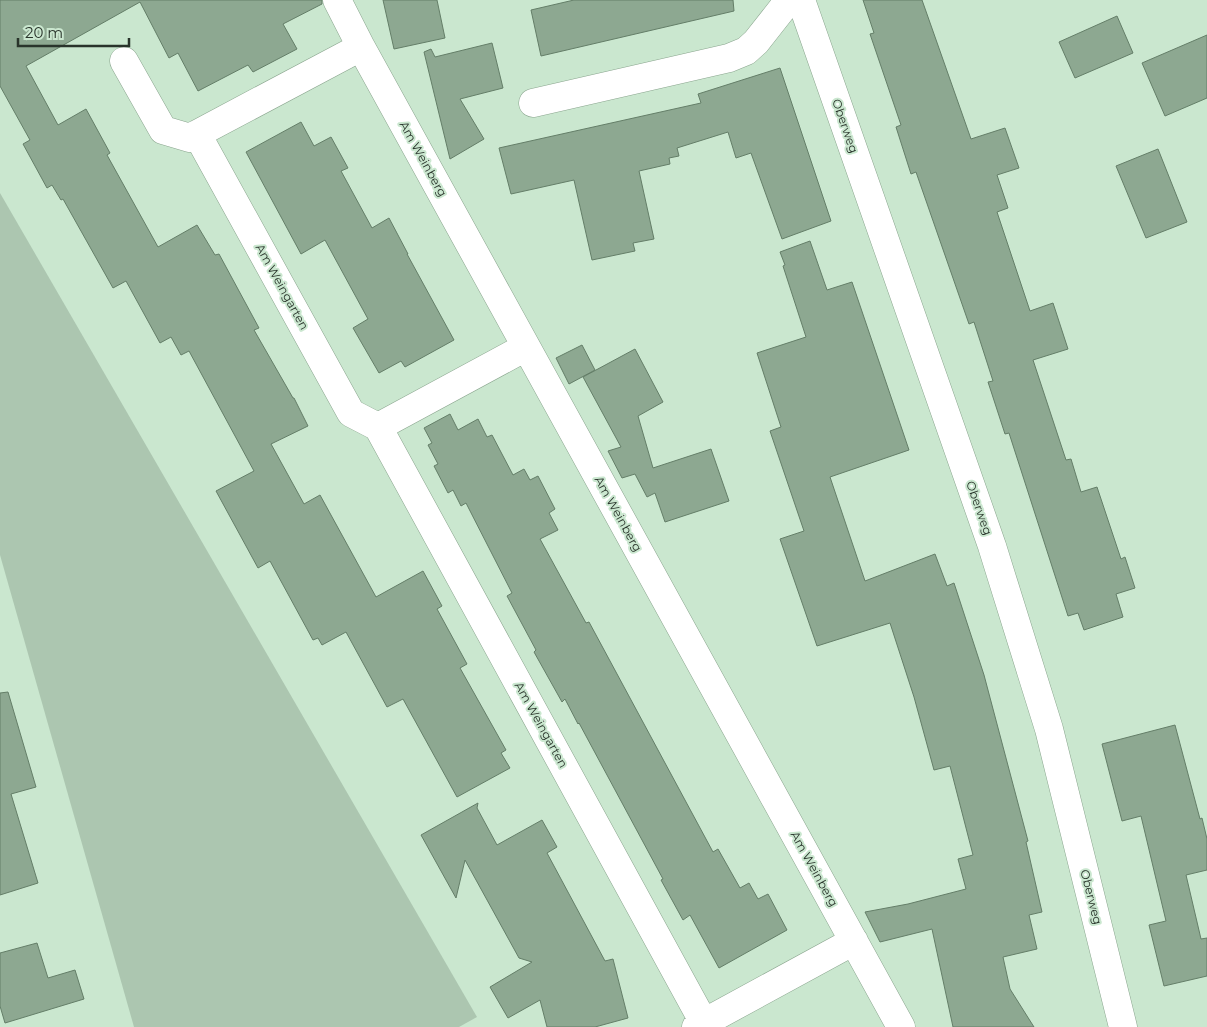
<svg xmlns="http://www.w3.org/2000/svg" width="1207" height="1027" font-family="Montserrat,sans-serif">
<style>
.green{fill:#acc6b0}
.building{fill:#8da891;stroke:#647e68}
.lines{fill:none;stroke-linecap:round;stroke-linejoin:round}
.street-casing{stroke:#8aa58e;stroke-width:29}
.street{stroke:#fff;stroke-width:28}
.labels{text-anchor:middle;stroke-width:4;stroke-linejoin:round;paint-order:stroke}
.street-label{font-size:12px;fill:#29342b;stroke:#cae7cf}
</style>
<rect width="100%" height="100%" fill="#cae7cf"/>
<!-- green -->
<path class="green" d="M 0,193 L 477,1017 L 459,1027 L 134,1027 L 0,555 Z"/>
<!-- building -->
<path class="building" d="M 0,0 L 322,0 L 322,4 L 283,24 L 297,49 L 253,72 L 248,65 L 198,91 L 178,53 L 169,58 L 140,2 L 26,66 L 58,125 L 86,109 L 110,153 L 107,155 L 158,247 L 197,225 L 215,255 L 219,254 L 259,328 L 254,330 L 293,398 L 294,398 L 308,426 L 271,444 L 304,504 L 320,495 L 376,597 L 423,571 L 442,606 L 437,609 L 467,664 L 460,668 L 506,750 L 501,753 L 510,768 L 457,797 L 403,699 L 387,707 L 346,632 L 322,645 L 318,638 L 313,640 L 270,561 L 258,568 L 216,491 L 254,471 L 189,351 L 181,355 L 171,337 L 160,343 L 126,281 L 113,288 L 63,199 L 61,200 L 52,185 L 47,188 L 23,144 L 30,140 L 0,86 Z
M 383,0 L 437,0 L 445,38 L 394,49 Z
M 574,0 L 733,0 L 734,11 L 541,56 L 531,10 Z
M 863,0 L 922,0 L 971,139 L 1005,128 L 1019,168 L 997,175 L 1008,208 L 997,212 L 1030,311 L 1053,303 L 1068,349 L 1033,360 L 1066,460 L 1071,459 L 1081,492 L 1097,487 L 1121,559 L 1125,557 L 1135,588 L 1116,594 L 1123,617 L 1084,630 L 1078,613 L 1068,616 L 1009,433 L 1005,434 L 988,382 L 993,381 L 974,322 L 969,324 L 916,172 L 911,174 L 896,127 L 901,125 L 870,34 L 874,33 Z
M 1117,16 L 1133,53 L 1075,78 L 1059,42 Z
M 1207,35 L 1207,98 L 1165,116 L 1142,63 Z
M 492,43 L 503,88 L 460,99 L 484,139 L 450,159 L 424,52 L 431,49 L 435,57 Z
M 780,68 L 831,221 L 782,239 L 751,153 L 736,158 L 728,132 L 677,148 L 679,156 L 669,158 L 670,164 L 639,171 L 654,239 L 633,243 L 635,251 L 592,260 L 574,180 L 511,194 L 499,148 L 701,103 L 698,94 Z
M 301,122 L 314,146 L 331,137 L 348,168 L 341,171 L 372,228 L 389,218 L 408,254 L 407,254 L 454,340 L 405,367 L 401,361 L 379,373 L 353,328 L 368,319 L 325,240 L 301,254 L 246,152 Z
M 1158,149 L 1187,222 L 1146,238 L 1116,166 Z
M 810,241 L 827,290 L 852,282 L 909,450 L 830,477 L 865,581 L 935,554 L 947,586 L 954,583 L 984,675 L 1028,841 L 1026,842 L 1042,912 L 1029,915 L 1037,949 L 1003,957 L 1010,989 L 1034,1027 L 953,1027 L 932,929 L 880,942 L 865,912 L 908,904 L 966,889 L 958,859 L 973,855 L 950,766 L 934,770 L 914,697 L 890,623 L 817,646 L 780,539 L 804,531 L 770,431 L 781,427 L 757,353 L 806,337 L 783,266 L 785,265 L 780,252 Z
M 582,345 L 595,370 L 569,384 L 556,358 Z
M 635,349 L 663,402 L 638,416 L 653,468 L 711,449 L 729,501 L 665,522 L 655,493 L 647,497 L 635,474 L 622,478 L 608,451 L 621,447 L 583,377 Z
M 450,414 L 458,430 L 478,419 L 487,437 L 492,435 L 513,475 L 524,469 L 530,480 L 538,476 L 555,509 L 549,513 L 558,530 L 540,539 L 586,623 L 589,622 L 713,852 L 718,849 L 740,888 L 749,883 L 758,899 L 768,894 L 787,930 L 719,968 L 690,915 L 683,920 L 661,880 L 663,879 L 579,723 L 578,724 L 565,699 L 562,702 L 534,652 L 536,650 L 507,596 L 512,593 L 466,503 L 461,506 L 453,490 L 448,493 L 434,466 L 438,464 L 428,445 L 432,443 L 424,428 Z
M 8,692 L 36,787 L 11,794 L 38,883 L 0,895 L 0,693 Z
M 1175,725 L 1200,819 L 1202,818 L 1207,839 L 1207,870 L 1186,875 L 1201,939 L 1207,938 L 1207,976 L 1164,986 L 1149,925 L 1166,921 L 1141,816 L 1122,821 L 1102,744 Z
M 478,803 L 477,808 L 497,845 L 542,820 L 557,847 L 547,853 L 605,961 L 613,959 L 628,1018 L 595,1027 L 547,1027 L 540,1000 L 508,1018 L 490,987 L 532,962 L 519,958 L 465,860 L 456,898 L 421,835 Z
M 37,943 L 48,978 L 75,970 L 84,999 L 5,1023 L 0,1006 L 0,953 Z"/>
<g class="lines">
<defs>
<path id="street" d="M 337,0 L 361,47 L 901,1027
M 801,0 L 992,546 L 1049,729 L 1123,1027
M 361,47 L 197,134 L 351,413 L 378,427 L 704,1023
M 124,61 L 163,130 L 190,138 L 197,134
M 533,103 L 729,58 L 746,51 L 756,42 L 789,0
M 378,427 L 526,347
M 696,1027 L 854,941"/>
</defs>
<!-- street casing -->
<use href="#street" class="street-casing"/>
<!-- street -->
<use href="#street" class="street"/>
</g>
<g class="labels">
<!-- street labels -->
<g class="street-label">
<text transform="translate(845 126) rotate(71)" y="4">Oberweg</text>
<text transform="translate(423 159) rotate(61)" y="4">Am Weinberg</text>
<text transform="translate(282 287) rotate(61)" y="4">Am Weingarten</text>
<text transform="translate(979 508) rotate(71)" y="4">Oberweg</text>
<text transform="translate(618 514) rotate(61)" y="4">Am Weinberg</text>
<text transform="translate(541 725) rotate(61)" y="4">Am Weingarten</text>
<text transform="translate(814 869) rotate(61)" y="4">Am Weinberg</text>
<text transform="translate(1091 897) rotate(76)" y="4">Oberweg</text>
</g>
</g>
<!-- scale -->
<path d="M18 38v8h111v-8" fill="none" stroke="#29342b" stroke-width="2.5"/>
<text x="25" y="38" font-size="15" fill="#29342b" stroke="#cae7cf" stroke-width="4" paint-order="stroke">20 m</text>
</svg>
